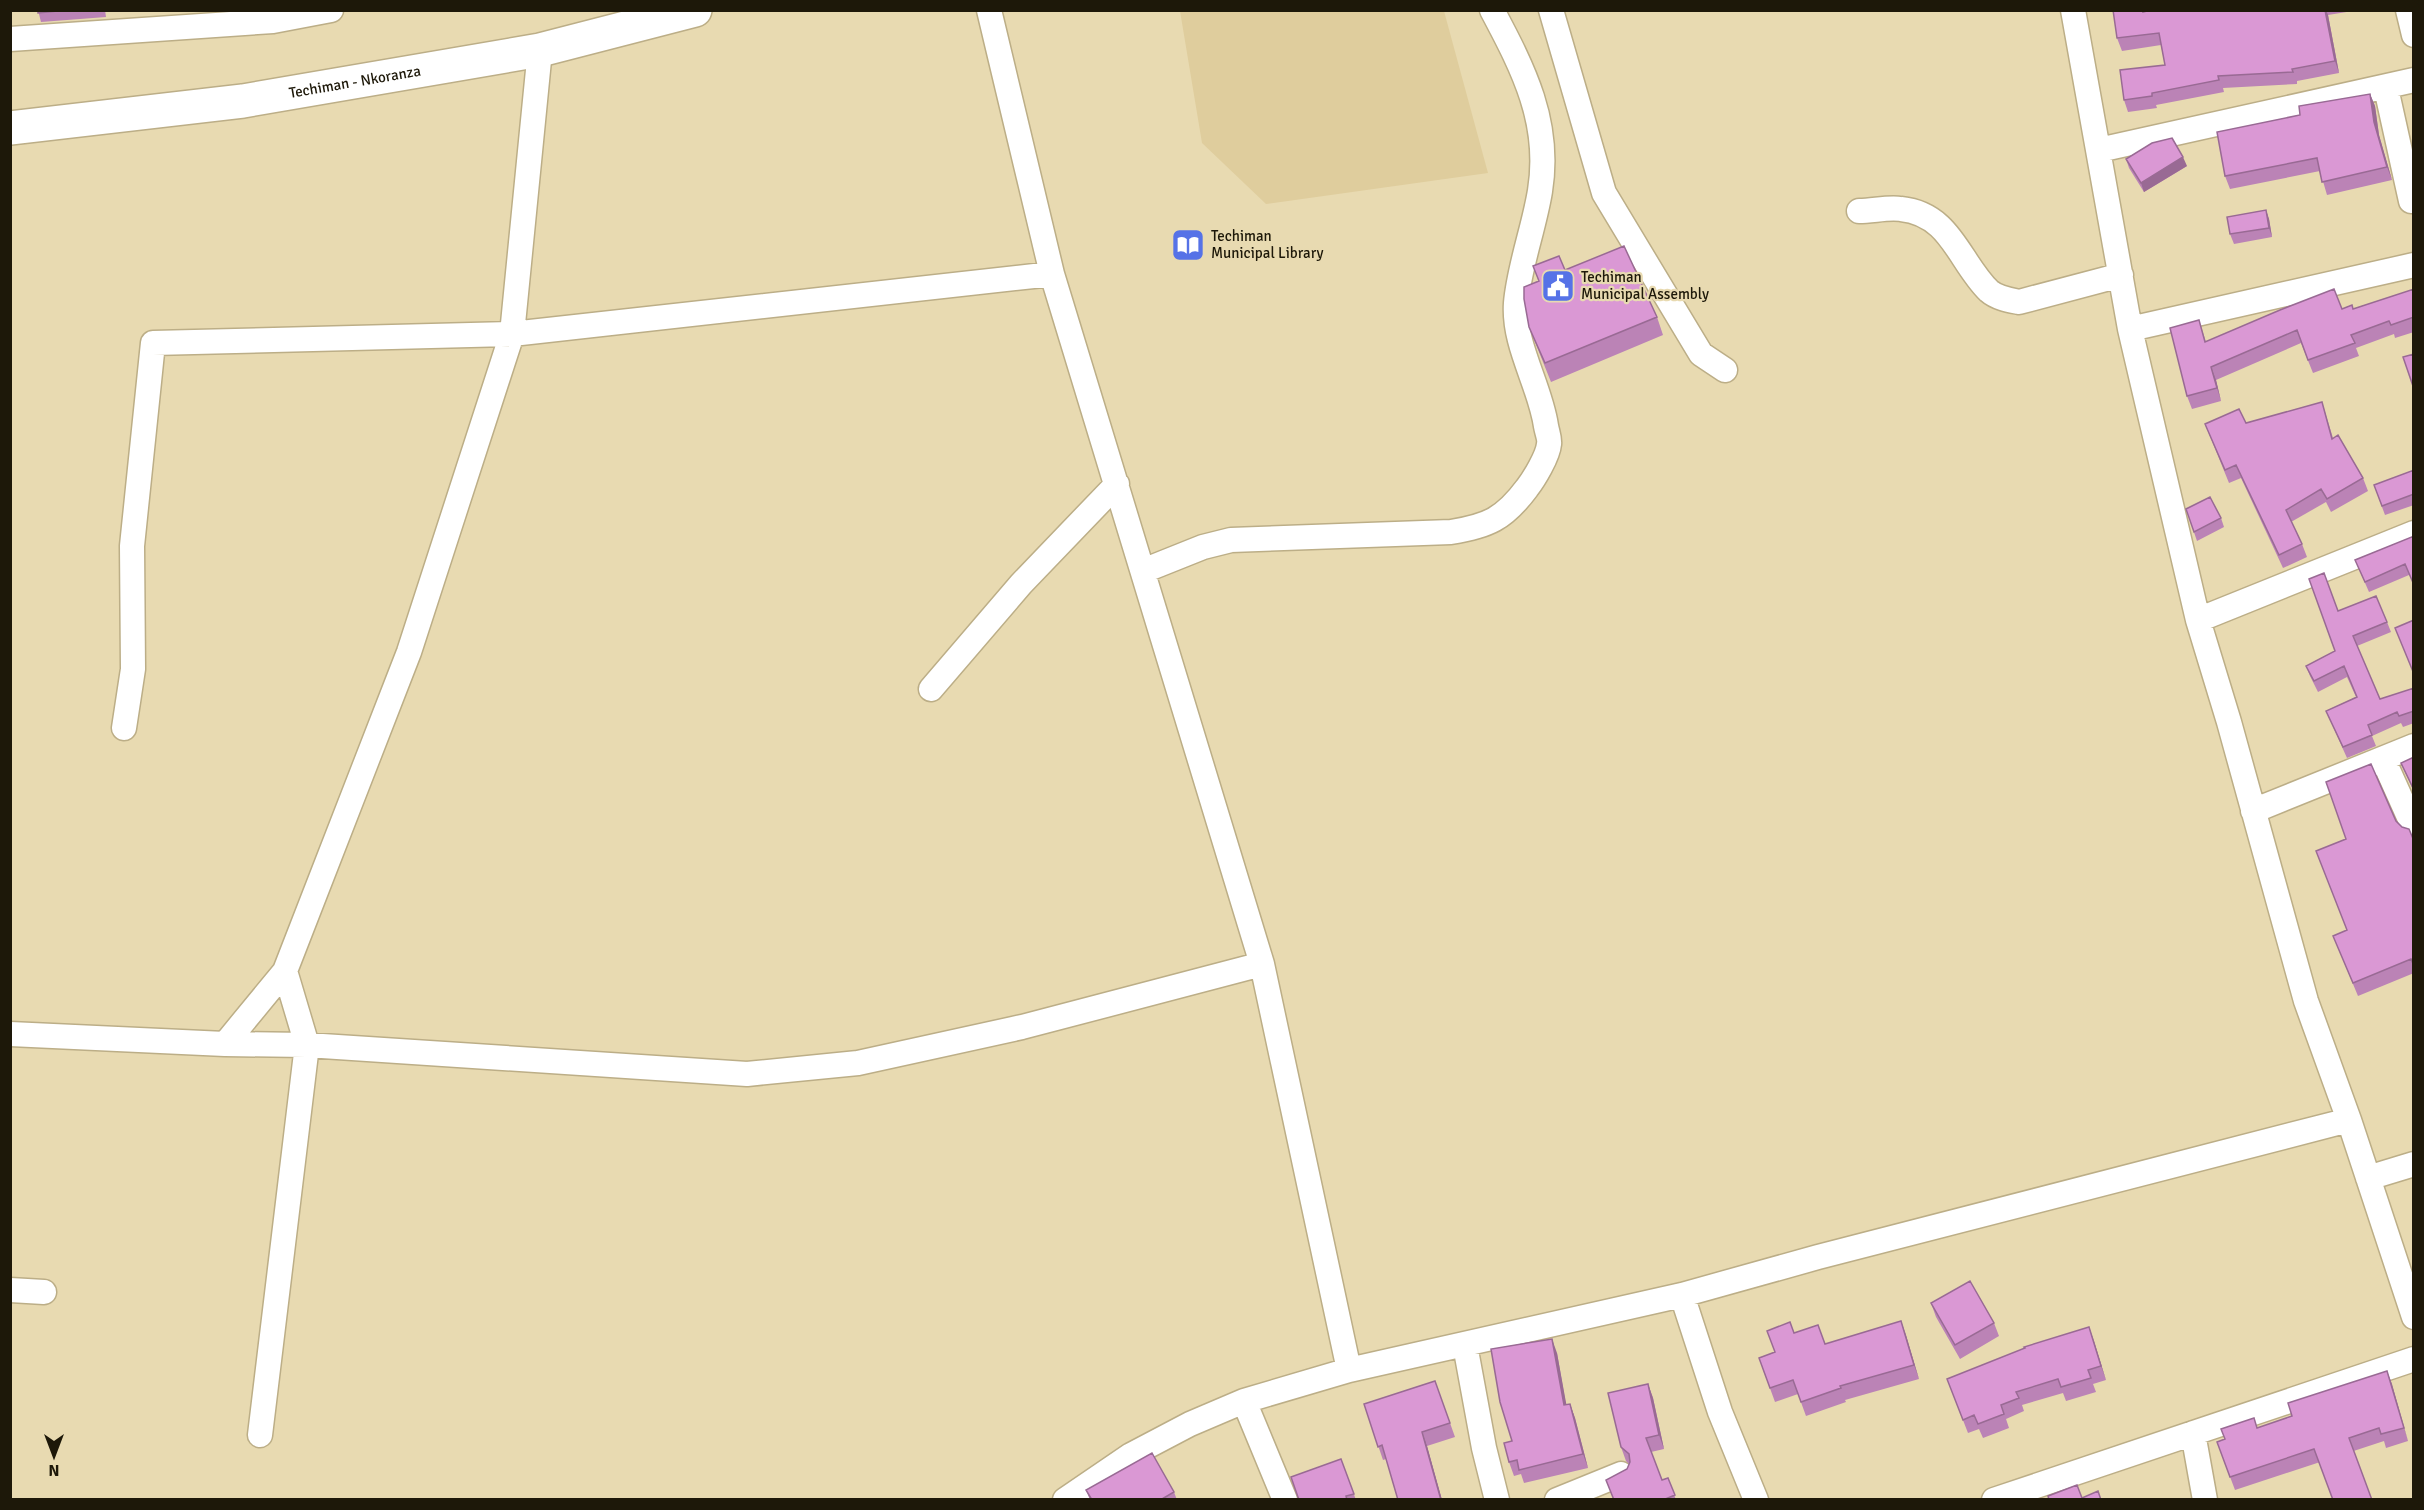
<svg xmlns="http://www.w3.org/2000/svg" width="2424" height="1510" font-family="Signika,sans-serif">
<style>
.built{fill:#dfcd9d}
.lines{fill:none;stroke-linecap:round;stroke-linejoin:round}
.minor-casing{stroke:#bcae87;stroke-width:27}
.secondary-casing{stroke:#bcae87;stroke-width:36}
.minor{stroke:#fff;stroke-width:24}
.secondary{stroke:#fff;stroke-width:33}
.wall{fill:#bb83b6}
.shaded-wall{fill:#996a94}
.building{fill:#da98d4;stroke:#996a94;stroke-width:1.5}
.labels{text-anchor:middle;stroke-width:4.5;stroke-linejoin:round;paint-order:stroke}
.street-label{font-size:15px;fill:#1d1809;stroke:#e8dab1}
.poi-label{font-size:15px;fill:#1d1809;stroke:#e8dab1;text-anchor:start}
</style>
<rect width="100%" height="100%" fill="#e8dab1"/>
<!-- built -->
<path class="built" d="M 1180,11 L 1444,11 L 1488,173 L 1266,204 L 1202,143 Z"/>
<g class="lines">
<defs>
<path id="minor" d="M 1551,10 L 1604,193 L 1701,354 L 1725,370
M 2073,10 L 2130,329
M 2408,10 L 2414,35
M 10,39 L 273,21 L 331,10
M 540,50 L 512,334 L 1052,274 L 989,10
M 2386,88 L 2411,201
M 2099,150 L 2414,80
M 1859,211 C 1873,211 1888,207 1901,209 C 1951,214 1959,262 1989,291 C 1997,298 2009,300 2019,302 L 2121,275
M 1143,571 L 1203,547 L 1231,540 L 1451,532 C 1488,526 1504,519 1527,488 C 1534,479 1548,456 1549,444 C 1550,439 1547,432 1546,426 C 1540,385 1513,345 1516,303 C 1519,267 1534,228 1540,191 C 1551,123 1524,70 1492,10
M 2198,620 L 2414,533
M 931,689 L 1021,584 L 1117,484
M 124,728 L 133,669 L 132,546 L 153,343 L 512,334 L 409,652 L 285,971 L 225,1044
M 2383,759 L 2414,828
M 2253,811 L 2414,746
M 1262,964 L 1349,1370
M 10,1034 L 225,1044 L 307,1045 L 747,1074 L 858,1063 L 1022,1027 L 1262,964 L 1052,274
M 2349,1120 L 2306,1001 L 2229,722 L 2198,620 L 2130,329 L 2414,265
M 2368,1178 L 2414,1164
M 10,1290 L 44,1292
M 1682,1295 L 1720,1412 L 1756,1500
M 1465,1345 L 1484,1448 L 1497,1500
M 1244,1401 L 1285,1500
M 2193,1433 L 2205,1500
M 260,1435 L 307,1045 L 285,971
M 1065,1500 L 1131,1455 L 1190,1424 L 1244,1401 L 1349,1370 L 1682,1295 L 1818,1257 L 2349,1120 L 2414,1317
M 1557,1500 L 1621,1474
M 1994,1500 L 2414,1359"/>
<g id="secondary">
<path id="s1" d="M 10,128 L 243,101 L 540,50 L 695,10"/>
</g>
</defs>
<!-- minor casing -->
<use href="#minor" class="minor-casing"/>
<!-- secondary casing -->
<use href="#secondary" class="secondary-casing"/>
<!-- minor -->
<use href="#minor" class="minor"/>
<!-- secondary -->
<use href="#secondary" class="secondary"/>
</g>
<!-- wall -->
<path class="wall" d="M 38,10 L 105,10 L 106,17 L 41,22 Z
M 2151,10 L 2359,10 L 2328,15 L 2339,73 L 2297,81 L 2297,84 L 2223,88 L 2224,92 L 2156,105 L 2157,108 L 2128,112 L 2124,100 L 2165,65 L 2161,45 L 2122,51 L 2117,38 L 2146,11 Z
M 2370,94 L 2375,106 L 2379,135 L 2392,180 L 2327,195 L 2320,171 L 2230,189 L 2225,176 L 2300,115 Z
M 2126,159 L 2187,166 L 2144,192 L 2129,168 Z
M 2266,210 L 2269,219 L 2272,237 L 2234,244 L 2230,234 Z
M 1533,266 L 1565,270 L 1657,317 L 1663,335 L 1551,382 L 1529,327 L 1539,281 Z
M 2414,289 L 2414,332 L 2395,338 L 2394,334 L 2356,348 L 2359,356 L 2313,373 L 2301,343 L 2216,380 L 2221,401 L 2192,409 L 2187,396 L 2199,320 L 2206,342 L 2342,309 L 2353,309 Z
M 2322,402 L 2333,438 L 2363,478 L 2368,491 L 2331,512 L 2326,502 L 2291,522 L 2302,544 L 2307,557 L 2283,568 L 2241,478 L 2229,483 L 2205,424 L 2246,423 Z
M 2414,470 L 2414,505 L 2385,515 L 2374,485 Z
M 2186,509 L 2221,518 L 2224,527 L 2197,541 Z
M 2414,536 L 2409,575 L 2369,592 L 2355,560 Z
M 2338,611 L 2387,622 L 2391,632 L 2357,646 L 2380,699 L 2414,688 L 2414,723 L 2403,727 L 2401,723 L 2372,736 L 2376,746 L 2347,758 L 2326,711 L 2356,697 L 2347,677 L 2318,692 L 2310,676 L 2306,666 L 2335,651 Z
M 2414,757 L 2414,792 L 2401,763 Z
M 2396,821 L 2414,841 L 2414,973 L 2358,996 L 2333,936 L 2347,930 L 2316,851 Z
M 1931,1303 L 1994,1323 L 1999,1336 L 1960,1359 L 1936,1317 Z
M 1901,1321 L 1919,1379 L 1845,1400 L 1846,1402 L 1806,1416 L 1798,1394 L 1775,1402 L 1759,1358 L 1775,1352 L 1794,1333 L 1825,1344 Z
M 2089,1327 L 2106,1380 L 2093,1384 L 2096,1392 L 2066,1401 L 2063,1393 L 2022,1405 L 2024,1411 L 2006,1419 L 2009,1428 L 1983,1438 L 1979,1429 L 1968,1433 L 1947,1379 Z
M 1557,1353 L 1566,1405 L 1570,1404 L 1575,1418 L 1588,1468 L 1524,1483 L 1521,1474 L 1514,1476 L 1509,1462 L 1512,1441 Z
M 2387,1371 L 2408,1441 L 2386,1448 L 2384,1441 L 2235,1490 L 2217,1442 L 2292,1416 Z
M 1435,1381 L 1455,1437 L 1427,1446 L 1442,1500 L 1398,1500 L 1386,1459 L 1383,1460 L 1364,1404 Z
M 1648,1384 L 1653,1398 L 1664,1449 L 1651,1452 L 1662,1480 L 1668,1478 L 1676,1500 L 1614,1500 L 1629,1464 L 1626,1461 L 1621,1447 Z
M 1341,1459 L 1356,1500 L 1299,1500 Z
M 1086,1490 L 1174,1492 L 1177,1500 L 1090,1500 Z"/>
<!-- shaded-wall -->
<path class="shaded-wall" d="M 2325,10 L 2326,10 L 2328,15 L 2339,73 L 2335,61 Z
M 2370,94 L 2375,106 L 2379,135 L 2392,180 L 2387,167 L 2374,122 Z
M 2183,157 L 2187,166 L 2144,192 L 2141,183 Z
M 2266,210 L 2269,219 L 2272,237 L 2269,228 Z
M 2211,367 L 2216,380 L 2221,401 L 2217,388 Z
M 1901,1321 L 1906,1335 L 1919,1379 L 1914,1365 Z
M 2089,1327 L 2094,1341 L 2106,1380 L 2101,1366 Z
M 1552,1339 L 1557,1353 L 1569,1419 L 1564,1405 Z
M 2387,1371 L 2392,1384 L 2408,1441 L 2404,1428 Z
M 1648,1384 L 1653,1398 L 1664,1449 L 1659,1435 Z
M 1570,1404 L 1575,1418 L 1588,1468 L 1583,1454 Z
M 1422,1432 L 1427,1446 L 1442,1500 L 1441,1500 Z"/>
<!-- building -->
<path class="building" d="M 38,10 L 68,10 L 38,13 Z
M 2113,10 L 2143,10 L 2143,12 L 2151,10 L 2325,10 L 2335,61 L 2292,69 L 2293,72 L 2218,76 L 2219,80 L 2152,93 L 2152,96 L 2124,100 L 2120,70 L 2165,65 L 2159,33 L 2117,38 Z
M 2370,94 L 2374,122 L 2387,167 L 2322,182 L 2317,158 L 2225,176 L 2217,132 L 2300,115 L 2299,106 Z
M 2172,138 L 2183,157 L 2141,183 L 2126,159 L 2152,143 Z
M 2266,210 L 2269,228 L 2230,234 L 2227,217 Z
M 1624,246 L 1657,317 L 1545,363 L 1529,327 L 1524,299 L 1524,287 L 1539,281 L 1533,266 L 1559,256 L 1565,270 Z
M 2334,289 L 2342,309 L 2352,305 L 2353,309 L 2414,289 L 2414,317 L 2391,325 L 2389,321 L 2351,335 L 2355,343 L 2308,360 L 2297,330 L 2211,367 L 2217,388 L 2187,396 L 2170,328 L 2199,320 L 2205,342 L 2280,310 Z
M 2414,354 L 2414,389 L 2403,357 Z
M 2322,402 L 2332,439 L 2338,435 L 2363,478 L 2327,499 L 2321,489 L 2286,510 L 2302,544 L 2279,555 L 2236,465 L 2225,470 L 2205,424 L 2239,409 L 2246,423 Z
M 2414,470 L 2414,494 L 2382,506 L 2374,485 Z
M 2210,497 L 2221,518 L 2194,532 L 2186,509 Z
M 2414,536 L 2414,585 L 2405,564 L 2365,582 L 2355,560 Z
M 2324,573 L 2338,611 L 2376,596 L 2387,622 L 2353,636 L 2380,699 L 2414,688 L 2414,711 L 2399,716 L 2397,712 L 2368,725 L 2372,735 L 2343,747 L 2326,711 L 2357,697 L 2344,666 L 2314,681 L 2306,666 L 2335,651 L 2309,579 Z
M 2414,620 L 2414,674 L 2395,628 Z
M 2414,757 L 2414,790 L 2401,763 Z
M 2371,764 L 2396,821 L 2402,827 L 2409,829 L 2414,841 L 2414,966 L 2411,959 L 2353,983 L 2333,936 L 2347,930 L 2316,851 L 2346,839 L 2326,782 Z
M 1970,1281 L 1994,1323 L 1955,1345 L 1931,1303 Z
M 1901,1321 L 1914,1365 L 1840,1386 L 1841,1388 L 1801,1402 L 1793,1380 L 1770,1388 L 1759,1358 L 1775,1352 L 1767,1331 L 1790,1322 L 1794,1333 L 1818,1325 L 1825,1344 Z
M 2089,1327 L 2101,1366 L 2088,1370 L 2091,1378 L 2061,1387 L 2058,1379 L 2016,1392 L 2019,1398 L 2001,1405 L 2004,1414 L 1978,1424 L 1974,1415 L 1963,1420 L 1947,1379 L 2025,1348 L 2024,1347 Z
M 1552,1339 L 1564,1405 L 1570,1404 L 1583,1454 L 1519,1470 L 1517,1460 L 1509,1462 L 1504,1443 L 1512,1441 L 1500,1402 L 1491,1349 Z
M 2387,1371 L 2404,1428 L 2381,1434 L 2379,1428 L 2349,1438 L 2372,1500 L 2333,1500 L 2314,1449 L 2230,1477 L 2217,1442 L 2225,1439 L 2221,1429 L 2254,1418 L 2257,1428 L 2292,1416 L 2288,1403 Z
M 1435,1381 L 1450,1423 L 1422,1432 L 1441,1500 L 1398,1500 L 1382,1445 L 1378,1447 L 1364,1404 Z
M 1648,1384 L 1659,1435 L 1646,1438 L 1662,1480 L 1668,1478 L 1675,1495 L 1663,1500 L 1614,1500 L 1606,1480 L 1627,1469 L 1630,1462 L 1629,1454 L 1621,1447 L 1608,1393 Z
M 1152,1453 L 1174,1492 L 1162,1499 L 1163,1500 L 1092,1500 L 1086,1490 Z
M 1341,1459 L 1354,1494 L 1346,1496 L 1347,1500 L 1299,1500 L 1291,1477 Z
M 2077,1485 L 2082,1498 L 2098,1491 L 2101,1500 L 2049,1500 L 2048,1496 Z"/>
<!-- icons -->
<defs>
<symbol id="library-square" viewBox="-11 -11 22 22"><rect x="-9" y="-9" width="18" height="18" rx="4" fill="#5672e7" stroke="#e8dab1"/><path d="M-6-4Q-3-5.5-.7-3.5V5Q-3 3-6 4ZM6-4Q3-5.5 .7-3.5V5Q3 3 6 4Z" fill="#fff"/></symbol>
<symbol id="civic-square" viewBox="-11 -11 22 22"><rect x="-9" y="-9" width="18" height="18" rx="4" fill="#5672e7" stroke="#e8dab1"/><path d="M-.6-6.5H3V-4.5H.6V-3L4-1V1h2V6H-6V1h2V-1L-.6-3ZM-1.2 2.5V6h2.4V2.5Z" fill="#fff"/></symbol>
</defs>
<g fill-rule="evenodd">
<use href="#library-square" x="1169" y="226" width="38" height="38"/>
<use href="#civic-square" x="1539" y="267" width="38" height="38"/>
</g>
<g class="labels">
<!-- street labels -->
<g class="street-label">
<text dy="5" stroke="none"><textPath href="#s1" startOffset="348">Techiman - Nkoranza</textPath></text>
</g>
<!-- poi labels -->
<g class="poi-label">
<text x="1211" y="241">Techiman<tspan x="1211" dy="17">Municipal Library</tspan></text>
<text x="1581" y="282">Techiman<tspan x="1581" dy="17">Municipal Assembly</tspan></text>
</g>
</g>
<!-- border -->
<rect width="2424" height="1510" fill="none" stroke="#1d1809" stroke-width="24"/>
<!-- north arrow -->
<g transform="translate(54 1456) rotate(180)" stroke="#e8dab1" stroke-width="4.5" paint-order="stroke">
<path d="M0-4.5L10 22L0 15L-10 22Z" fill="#1d1809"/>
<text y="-9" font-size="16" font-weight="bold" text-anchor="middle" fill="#1d1809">N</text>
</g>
</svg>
